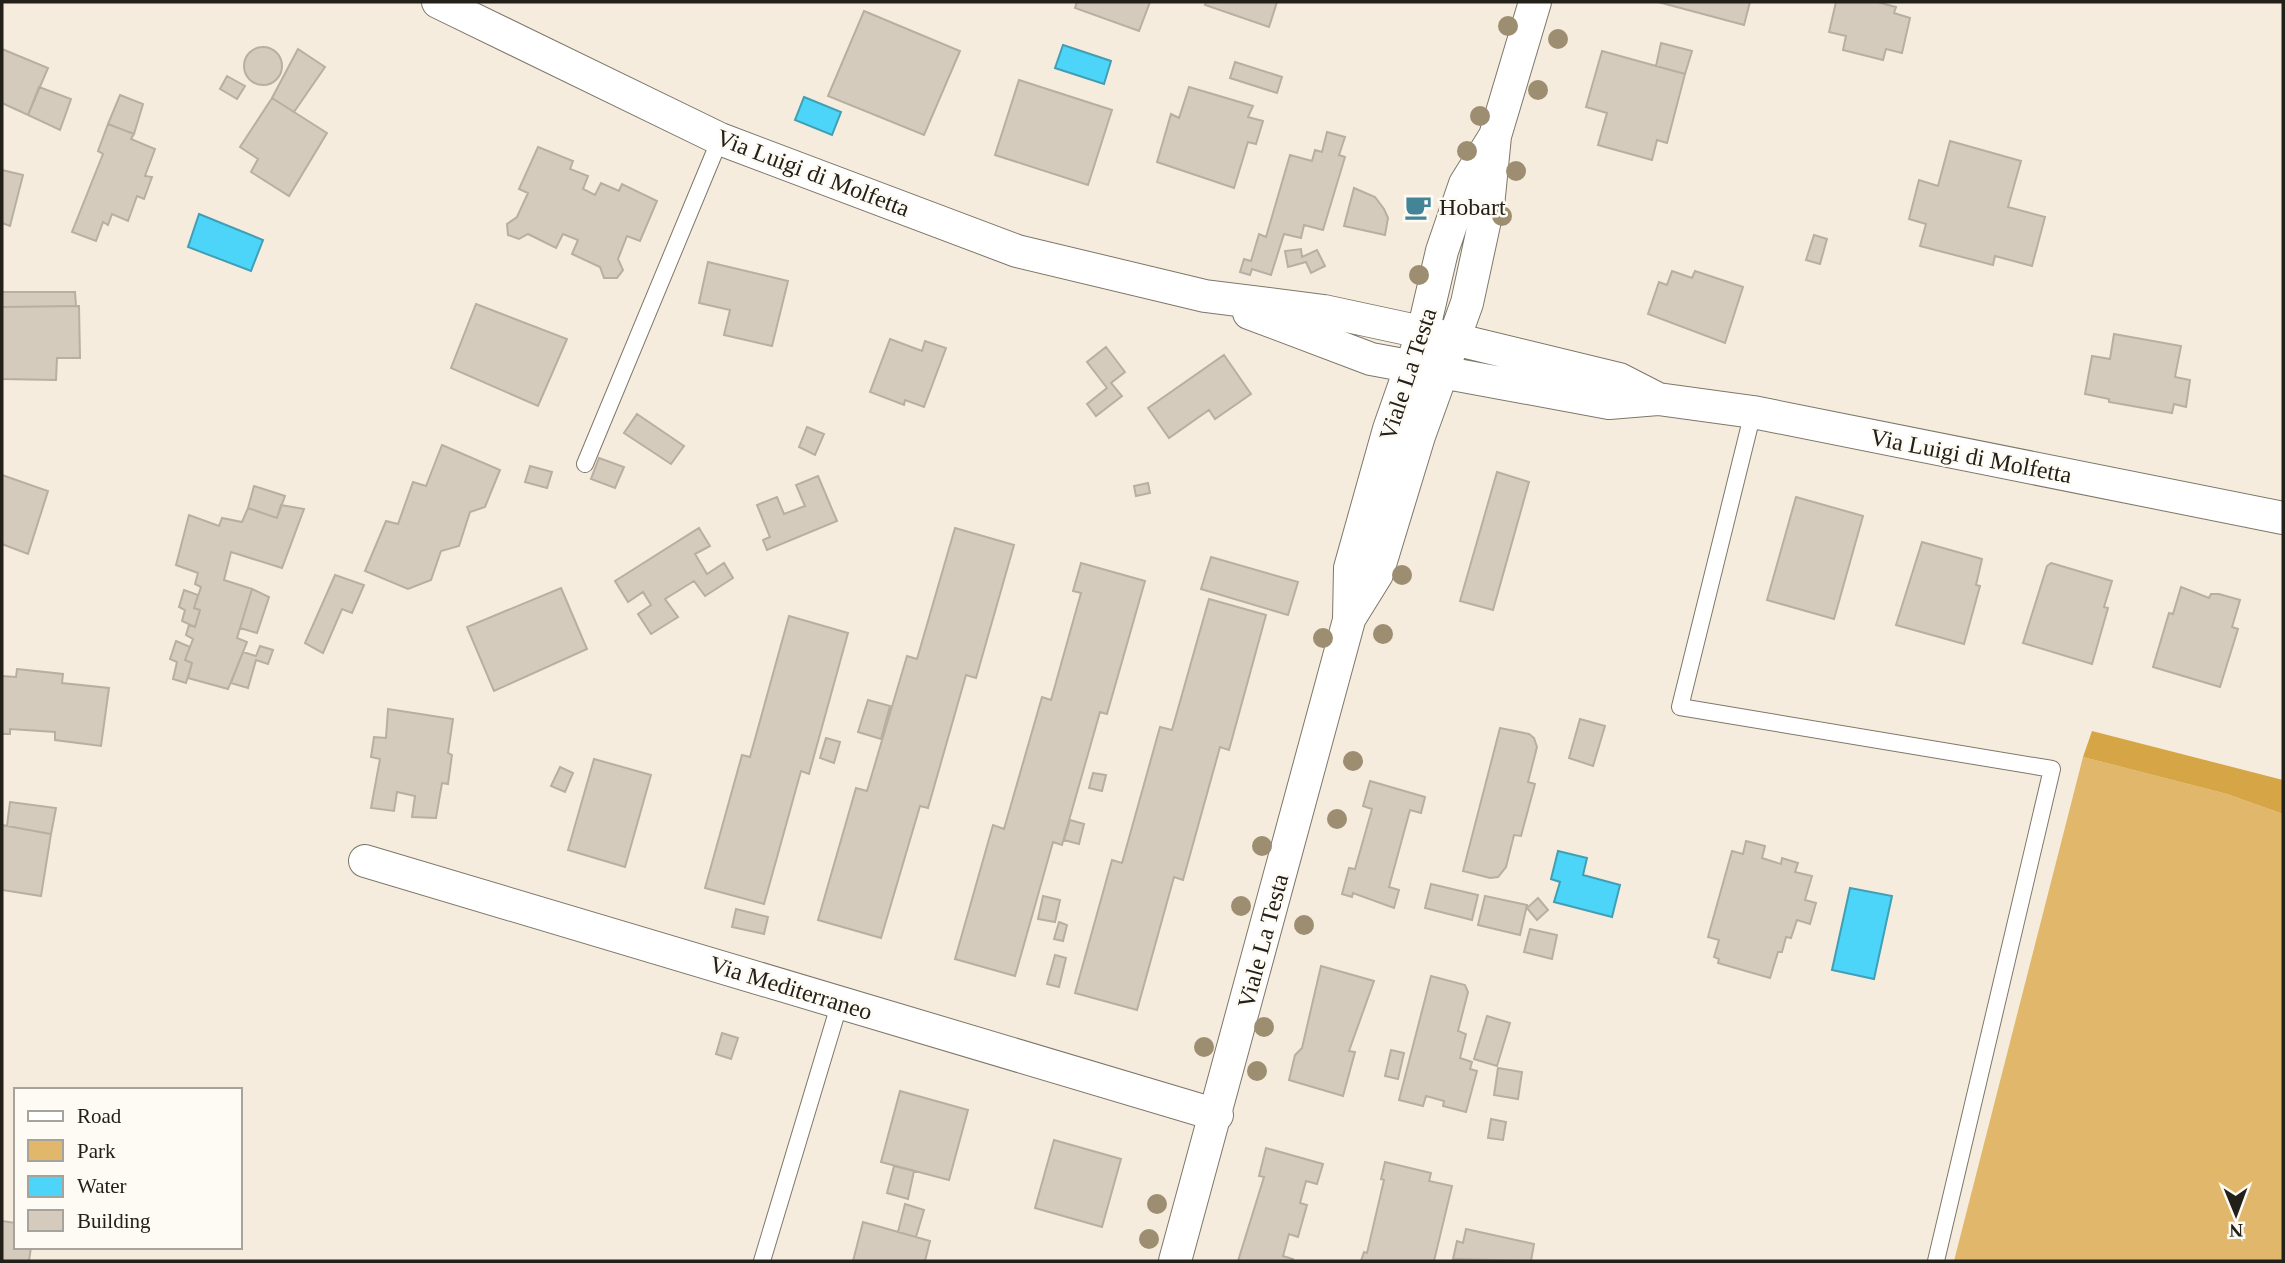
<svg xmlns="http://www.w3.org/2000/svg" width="2285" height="1263" font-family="Georgia,serif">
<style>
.green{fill:#e0b76b}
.forest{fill:#d6a646}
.water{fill:#4cd5f8;stroke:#409fb5;stroke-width:2}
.building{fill:#d4cbbc;stroke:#b7afa1;stroke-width:2}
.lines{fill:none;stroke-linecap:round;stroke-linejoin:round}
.lane-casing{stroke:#7e7769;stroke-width:18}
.street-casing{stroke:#7e7769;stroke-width:34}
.lane{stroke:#fff;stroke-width:16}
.street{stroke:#fff;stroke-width:32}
.tree{fill:#9d8e72}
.labels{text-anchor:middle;stroke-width:5;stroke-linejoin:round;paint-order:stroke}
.street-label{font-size:24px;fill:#23201a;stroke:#fefaf4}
.poi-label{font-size:24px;fill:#23201a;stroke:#fefaf4;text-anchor:start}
</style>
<rect width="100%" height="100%" fill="#f5ecdd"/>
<!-- green -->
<path class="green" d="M 2083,757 L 2227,794 L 2283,814 L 2283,1261 L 1954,1261 Z"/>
<!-- forest -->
<path class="forest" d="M 2092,731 L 2283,780 L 2283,814 L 2227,794 L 2083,757 Z"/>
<!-- water -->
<path class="water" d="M 1063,45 L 1111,61 L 1104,84 L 1055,68 Z
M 804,97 L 841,112 L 832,135 L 795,120 Z
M 199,214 L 263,240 L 251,271 L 188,247 Z
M 1558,851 L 1587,858 L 1583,875 L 1620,885 L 1612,917 L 1554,902 L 1560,882 L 1551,879 Z
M 1850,888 L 1892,896 L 1874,979 L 1832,970 Z"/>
<!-- building -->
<path class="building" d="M 1077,2 L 1150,2 L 1139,31 L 1075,8 Z
M 1206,2 L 1277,2 L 1269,27 L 1205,5 Z
M 1658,2 L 1750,2 L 1744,25 Z
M 1836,2 L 1877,2 L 1896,7 L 1894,13 L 1910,18 L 1902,53 L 1886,49 L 1883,60 L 1843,50 L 1846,36 L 1829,32 Z
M 864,11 L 960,51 L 924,135 L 828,96 Z
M 1661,43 L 1692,51 L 1685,74 L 1656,66 Z
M244 66a19 19 0 1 1 38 0a19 19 0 1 1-38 0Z
M 2,49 L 48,68 L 28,115 L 2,103 Z
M 298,49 L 325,67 L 294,112 L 272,98 Z
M 1602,51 L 1685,74 L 1667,143 L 1657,140 L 1652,160 L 1598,145 L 1607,113 L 1586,107 Z
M 1235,62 L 1282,77 L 1277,93 L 1230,78 Z
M 227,76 L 245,86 L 237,99 L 220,89 Z
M 1019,80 L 1112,110 L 1088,185 L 995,155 Z
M 39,87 L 71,99 L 60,130 L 28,115 Z
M 1189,87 L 1253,106 L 1248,117 L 1263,121 L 1256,144 L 1248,142 L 1234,188 L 1157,162 L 1171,114 L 1179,118 Z
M 120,95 L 143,104 L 134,134 L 108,124 Z
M 272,98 L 327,133 L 289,196 L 251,172 L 258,159 L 240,147 Z
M 108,124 L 134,134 L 131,139 L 155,149 L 145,176 L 152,177 L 144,199 L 137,196 L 128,221 L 112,214 L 108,225 L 103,222 L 96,241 L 72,232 L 103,154 L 98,151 Z
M 1327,132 L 1345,137 L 1339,155 L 1345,157 L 1323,230 L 1304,225 L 1301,238 L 1284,234 L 1271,275 L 1252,269 L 1250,275 L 1240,272 L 1244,259 L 1251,261 L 1259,234 L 1266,237 L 1290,155 L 1312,161 L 1315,150 L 1322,152 Z
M 1950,141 L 2021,161 L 2008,207 L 2045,217 L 2032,266 L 1995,256 L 1993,265 L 1920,246 L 1926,224 L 1909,219 L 1919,180 L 1938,186 Z
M 538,147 L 573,161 L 570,169 L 588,176 L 583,189 L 595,195 L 601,183 L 619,191 L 622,184 L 657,201 L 640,241 L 627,236 L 618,259 L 623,270 L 617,278 L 604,278 L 600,267 L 572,254 L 578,240 L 563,234 L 556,248 L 528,234 L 519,239 L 508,235 L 507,224 L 517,217 L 528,193 L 519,189 Z
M 2,170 L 23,175 L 10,226 L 2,223 Z
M 1354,188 L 1375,197 L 1384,209 L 1388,218 L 1385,235 L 1344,226 Z
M 1814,235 L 1827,239 L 1820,264 L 1806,260 Z
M 1301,249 L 1302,257 L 1317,250 L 1325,266 L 1311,273 L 1306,262 L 1288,267 L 1285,251 Z
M 708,262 L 788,281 L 772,346 L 724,335 L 730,310 L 699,303 Z
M 1672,271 L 1692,278 L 1695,271 L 1743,287 L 1725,343 L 1648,314 L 1659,282 L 1667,285 Z
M 2,292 L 75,292 L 76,306 L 2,307 Z
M 476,304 L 567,339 L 538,406 L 451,368 Z
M 79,306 L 80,358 L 57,358 L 56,380 L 2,379 L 2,307 Z
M 2114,334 L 2181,346 L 2175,377 L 2190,380 L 2186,407 L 2174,404 L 2172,413 L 2109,402 L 2109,399 L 2085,394 L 2092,356 L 2110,359 Z
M 890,339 L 922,351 L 925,341 L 946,348 L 924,407 L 905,400 L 904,405 L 870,392 Z
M 1106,347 L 1125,372 L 1111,383 L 1122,396 L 1096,416 L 1087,404 L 1107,388 L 1087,362 Z
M 1224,355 L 1251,394 L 1215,419 L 1209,410 L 1169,438 L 1148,408 Z
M 637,414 L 684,446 L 671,464 L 624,433 Z
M 807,427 L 824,434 L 815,455 L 799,447 Z
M 442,445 L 500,470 L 485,507 L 470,512 L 459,546 L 441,551 L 431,580 L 408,589 L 365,571 L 386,521 L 398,524 L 413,482 L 426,486 Z
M 599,458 L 624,467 L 615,488 L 591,479 Z
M 530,466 L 552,472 L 547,488 L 525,482 Z
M 1497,472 L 1529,482 L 1493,610 L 1460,601 Z
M 2,475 L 48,491 L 28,554 L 2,544 Z
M 818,476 L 837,521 L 767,550 L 763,540 L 770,537 L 757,505 L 777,497 L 784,514 L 805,506 L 796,485 Z
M 1148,483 L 1150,493 L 1136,496 L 1134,486 Z
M 254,486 L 285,496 L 277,518 L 248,508 Z
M 1796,497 L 1863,516 L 1834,619 L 1767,600 Z
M 281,505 L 304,509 L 282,568 L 231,552 L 224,580 L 252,589 L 237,638 L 247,642 L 228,689 L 188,678 L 192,663 L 185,660 L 193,639 L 186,635 L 189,625 L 195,627 L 200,610 L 194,608 L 201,587 L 195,584 L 198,573 L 176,565 L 189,515 L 219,526 L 222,518 L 242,522 L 248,508 L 277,518 Z
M 699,528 L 710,546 L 695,554 L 707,574 L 724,563 L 733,578 L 705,596 L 694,581 L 665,599 L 678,617 L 651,634 L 638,614 L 651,605 L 643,592 L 628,602 L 615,581 Z
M 955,528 L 1014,545 L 976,678 L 966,675 L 928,808 L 920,806 L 881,938 L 818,920 L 856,788 L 867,791 L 907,656 L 917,659 Z
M 1922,542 L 1982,559 L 1976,585 L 1980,586 L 1964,644 L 1896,625 Z
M 1211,557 L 1298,582 L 1288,615 L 1201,589 Z
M 1081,563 L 1145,581 L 1107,714 L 1100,712 L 1062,845 L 1053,842 L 1015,976 L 955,959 L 993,825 L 1004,829 L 1042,697 L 1051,700 L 1081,593 L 1073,591 Z
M 2051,563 L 2112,581 L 2104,607 L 2108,608 L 2092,664 L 2023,643 L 2047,566 Z
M 335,575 L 364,585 L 352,613 L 342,609 L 323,653 L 305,643 Z
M 2181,587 L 2209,598 L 2211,594 L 2219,594 L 2240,600 L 2232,627 L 2238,629 L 2220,687 L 2153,667 L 2169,613 L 2173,614 Z
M 561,588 L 587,649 L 494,691 L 467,627 Z
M 252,589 L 269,597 L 257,633 L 240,628 Z
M 184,590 L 198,595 L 194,608 L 200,610 L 195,627 L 182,621 L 185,610 L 179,607 Z
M 1209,599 L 1266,615 L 1229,750 L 1220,747 L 1183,880 L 1174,877 L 1137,1010 L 1075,993 L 1112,860 L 1122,863 L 1160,727 L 1172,730 Z
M 789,616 L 848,633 L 809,774 L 801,771 L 764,904 L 705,888 L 742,755 L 750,757 Z
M 176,641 L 190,647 L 185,660 L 192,663 L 186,683 L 173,679 L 177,662 L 170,659 Z
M 260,646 L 273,650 L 268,664 L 256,660 L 248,688 L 231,683 L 243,652 L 256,656 Z
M 17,669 L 63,674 L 62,683 L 109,688 L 101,746 L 55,740 L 55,732 L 10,729 L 10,734 L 2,734 L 2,676 L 16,677 Z
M 868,700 L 890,706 L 881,739 L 858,732 Z
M 388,709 L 453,719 L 448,753 L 452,755 L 448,784 L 442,783 L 436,818 L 412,817 L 415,796 L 397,792 L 394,811 L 371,808 L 380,759 L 371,757 L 374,737 L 386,738 Z
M 1580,719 L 1605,726 L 1593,766 L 1569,758 Z
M 1500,728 L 1529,734 L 1534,738 L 1537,747 L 1528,782 L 1535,784 L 1521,836 L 1514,835 L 1506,867 L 1498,877 L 1490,878 L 1463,871 Z
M 826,738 L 840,742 L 834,763 L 820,758 Z
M 594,759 L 651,775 L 625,867 L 568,850 Z
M 560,767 L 573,773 L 565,792 L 551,786 Z
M 1093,773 L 1106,775 L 1102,791 L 1089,788 Z
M 1370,781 L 1425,797 L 1421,813 L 1410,810 L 1389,887 L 1399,890 L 1394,908 L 1353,893 L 1352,897 L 1342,894 L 1349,868 L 1355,869 L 1372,809 L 1363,806 Z
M 10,802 L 56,808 L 51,834 L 7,826 Z
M 1070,820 L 1084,824 L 1079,844 L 1064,840 Z
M 2,825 L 51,834 L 41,896 L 2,890 Z
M 1746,841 L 1765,846 L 1762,858 L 1781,864 L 1782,858 L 1798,863 L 1795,872 L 1812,876 L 1805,900 L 1816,903 L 1810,924 L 1797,920 L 1791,938 L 1786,937 L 1782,952 L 1778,952 L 1770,978 L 1718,963 L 1719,959 L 1714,957 L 1719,940 L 1708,937 L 1732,851 L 1743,854 Z
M 1431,884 L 1478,895 L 1472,920 L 1425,908 Z
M 1043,896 L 1060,900 L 1055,922 L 1038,919 Z
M 1485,896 L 1527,905 L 1520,935 L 1478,925 Z
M 1538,898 L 1548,910 L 1537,920 L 1527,908 Z
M 736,909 L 768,917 L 764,934 L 732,927 Z
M 1059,922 L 1067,925 L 1063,941 L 1054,939 Z
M 1530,929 L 1557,935 L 1552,959 L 1524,952 Z
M 1055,955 L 1066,958 L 1059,987 L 1047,984 Z
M 1321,966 L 1374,981 L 1349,1051 L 1355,1052 L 1343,1096 L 1289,1080 L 1295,1055 L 1302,1048 Z
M 1431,976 L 1465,985 L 1468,992 L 1458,1031 L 1466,1034 L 1460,1058 L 1472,1062 L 1470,1069 L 1477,1071 L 1466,1112 L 1443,1106 L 1444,1101 L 1426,1096 L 1423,1106 L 1399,1100 Z
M 1487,1016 L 1510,1023 L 1497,1066 L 1474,1059 Z
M 722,1033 L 738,1038 L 731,1059 L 716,1054 Z
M 1391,1050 L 1404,1053 L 1398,1079 L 1385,1076 Z
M 1498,1068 L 1522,1072 L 1518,1099 L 1494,1095 Z
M 900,1091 L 968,1110 L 949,1180 L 881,1162 Z
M 1491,1119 L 1506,1122 L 1503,1140 L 1488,1138 Z
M 1054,1140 L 1121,1159 L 1102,1227 L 1035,1208 Z
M 1266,1148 L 1323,1164 L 1317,1184 L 1306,1181 L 1300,1203 L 1307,1205 L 1298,1237 L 1289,1234 L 1283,1256 L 1293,1259 L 1292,1261 L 1238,1261 L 1264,1177 L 1259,1176 Z
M 1385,1162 L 1431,1173 L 1429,1181 L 1452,1186 L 1434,1261 L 1361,1261 L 1364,1252 L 1367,1253 L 1384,1180 L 1381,1179 Z
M 894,1166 L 914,1171 L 908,1199 L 887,1193 Z
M 905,1204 L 924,1210 L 916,1237 L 898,1232 Z
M 2,1221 L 16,1223 L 16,1247 L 31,1247 L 29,1261 L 2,1261 Z
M 863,1222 L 930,1241 L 925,1261 L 853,1261 Z
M 1466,1229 L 1534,1244 L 1531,1261 L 1453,1259 L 1457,1241 L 1463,1243 Z"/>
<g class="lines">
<defs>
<path id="lane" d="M 1753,412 L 1680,707 L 2052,769 L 1936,1261
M 585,464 L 720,139
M 762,1261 L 840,1002"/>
<path id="street" d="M 438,2 L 720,139 L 1017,251 L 1205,296 L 1324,311 L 1454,339 L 1619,379 L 1658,399
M 1249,313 L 1371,359 L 1609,403 L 1658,399 L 1753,412 L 2283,518
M 1349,619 L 1377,574 L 1419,436 L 1467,303 L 1488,206 L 1495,136 L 1535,2
M 365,861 L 1217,1115
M 1175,1261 L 1349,620 L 1350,568 L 1389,429 L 1423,332 L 1442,251 L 1465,184 L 1495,136"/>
</defs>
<!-- lane casing -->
<use href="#lane" class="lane-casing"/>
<!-- street casing -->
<use href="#street" class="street-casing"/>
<!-- lane -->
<use href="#lane" class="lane"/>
<!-- street -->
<use href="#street" class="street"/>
</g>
<!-- trees -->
<g class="tree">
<circle cx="1508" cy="26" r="10"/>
<circle cx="1558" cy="39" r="10"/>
<circle cx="1538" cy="90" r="10"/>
<circle cx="1480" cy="116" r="10"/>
<circle cx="1467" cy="151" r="10"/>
<circle cx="1516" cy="171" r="10"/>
<circle cx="1502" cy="216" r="10"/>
<circle cx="1419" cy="275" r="10"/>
<circle cx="1402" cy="575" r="10"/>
<circle cx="1383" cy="634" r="10"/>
<circle cx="1323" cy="638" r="10"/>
<circle cx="1353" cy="761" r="10"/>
<circle cx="1337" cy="819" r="10"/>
<circle cx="1262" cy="846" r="10"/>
<circle cx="1241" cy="906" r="10"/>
<circle cx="1304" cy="925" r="10"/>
<circle cx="1264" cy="1027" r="10"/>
<circle cx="1204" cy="1047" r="10"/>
<circle cx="1257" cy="1071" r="10"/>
<circle cx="1157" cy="1204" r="10"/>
<circle cx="1149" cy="1239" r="10"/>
</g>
<!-- icons -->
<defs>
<symbol id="cafe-bare" viewBox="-9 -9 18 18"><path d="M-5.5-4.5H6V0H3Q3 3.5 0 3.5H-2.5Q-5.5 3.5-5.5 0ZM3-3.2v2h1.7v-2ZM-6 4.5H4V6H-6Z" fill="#438496" stroke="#fefaf4" stroke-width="2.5" paint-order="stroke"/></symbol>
</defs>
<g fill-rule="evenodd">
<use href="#cafe-bare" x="1399" y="188" width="38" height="38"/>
</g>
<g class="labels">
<!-- street labels -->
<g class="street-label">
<text transform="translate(813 173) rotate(21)" y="8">Via Luigi di Molfetta</text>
<text transform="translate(1408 374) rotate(-72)" y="8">Viale La Testa</text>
<text transform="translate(1971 456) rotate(11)" y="8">Via Luigi di Molfetta</text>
<text transform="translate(1263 941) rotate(-75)" y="8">Viale La Testa</text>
<text transform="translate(791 988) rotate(17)" y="8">Via Mediterraneo</text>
</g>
<!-- poi labels -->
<g class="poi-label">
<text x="1439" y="215">Hobart</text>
</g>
</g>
<!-- border -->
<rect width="2285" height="1263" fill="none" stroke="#23201a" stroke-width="7"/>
<!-- legend -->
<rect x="14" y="1088" width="228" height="161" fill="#fefaf4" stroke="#a6a39d" stroke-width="2"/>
<rect x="28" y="1111" width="35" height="10" fill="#ffffff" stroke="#a6a39d" stroke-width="2"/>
<text x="77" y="1123" font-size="21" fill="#23201a">Road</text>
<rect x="28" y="1140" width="35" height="21" fill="#e0b76b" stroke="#a6a39d" stroke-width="2"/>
<text x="77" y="1158" font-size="21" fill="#23201a">Park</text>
<rect x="28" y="1176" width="35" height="21" fill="#4cd5f8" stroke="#a6a39d" stroke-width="2"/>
<text x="77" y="1193" font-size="21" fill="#23201a">Water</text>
<rect x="28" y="1210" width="35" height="21" fill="#d4cbbc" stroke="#a6a39d" stroke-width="2"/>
<text x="77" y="1228" font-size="21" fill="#23201a">Building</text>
<!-- north arrow -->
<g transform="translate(2236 1214) rotate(179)" stroke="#fefaf4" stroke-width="5" paint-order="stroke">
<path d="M0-5L12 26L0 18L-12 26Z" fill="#23201a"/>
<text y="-10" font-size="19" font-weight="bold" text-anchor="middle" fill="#23201a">N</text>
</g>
</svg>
